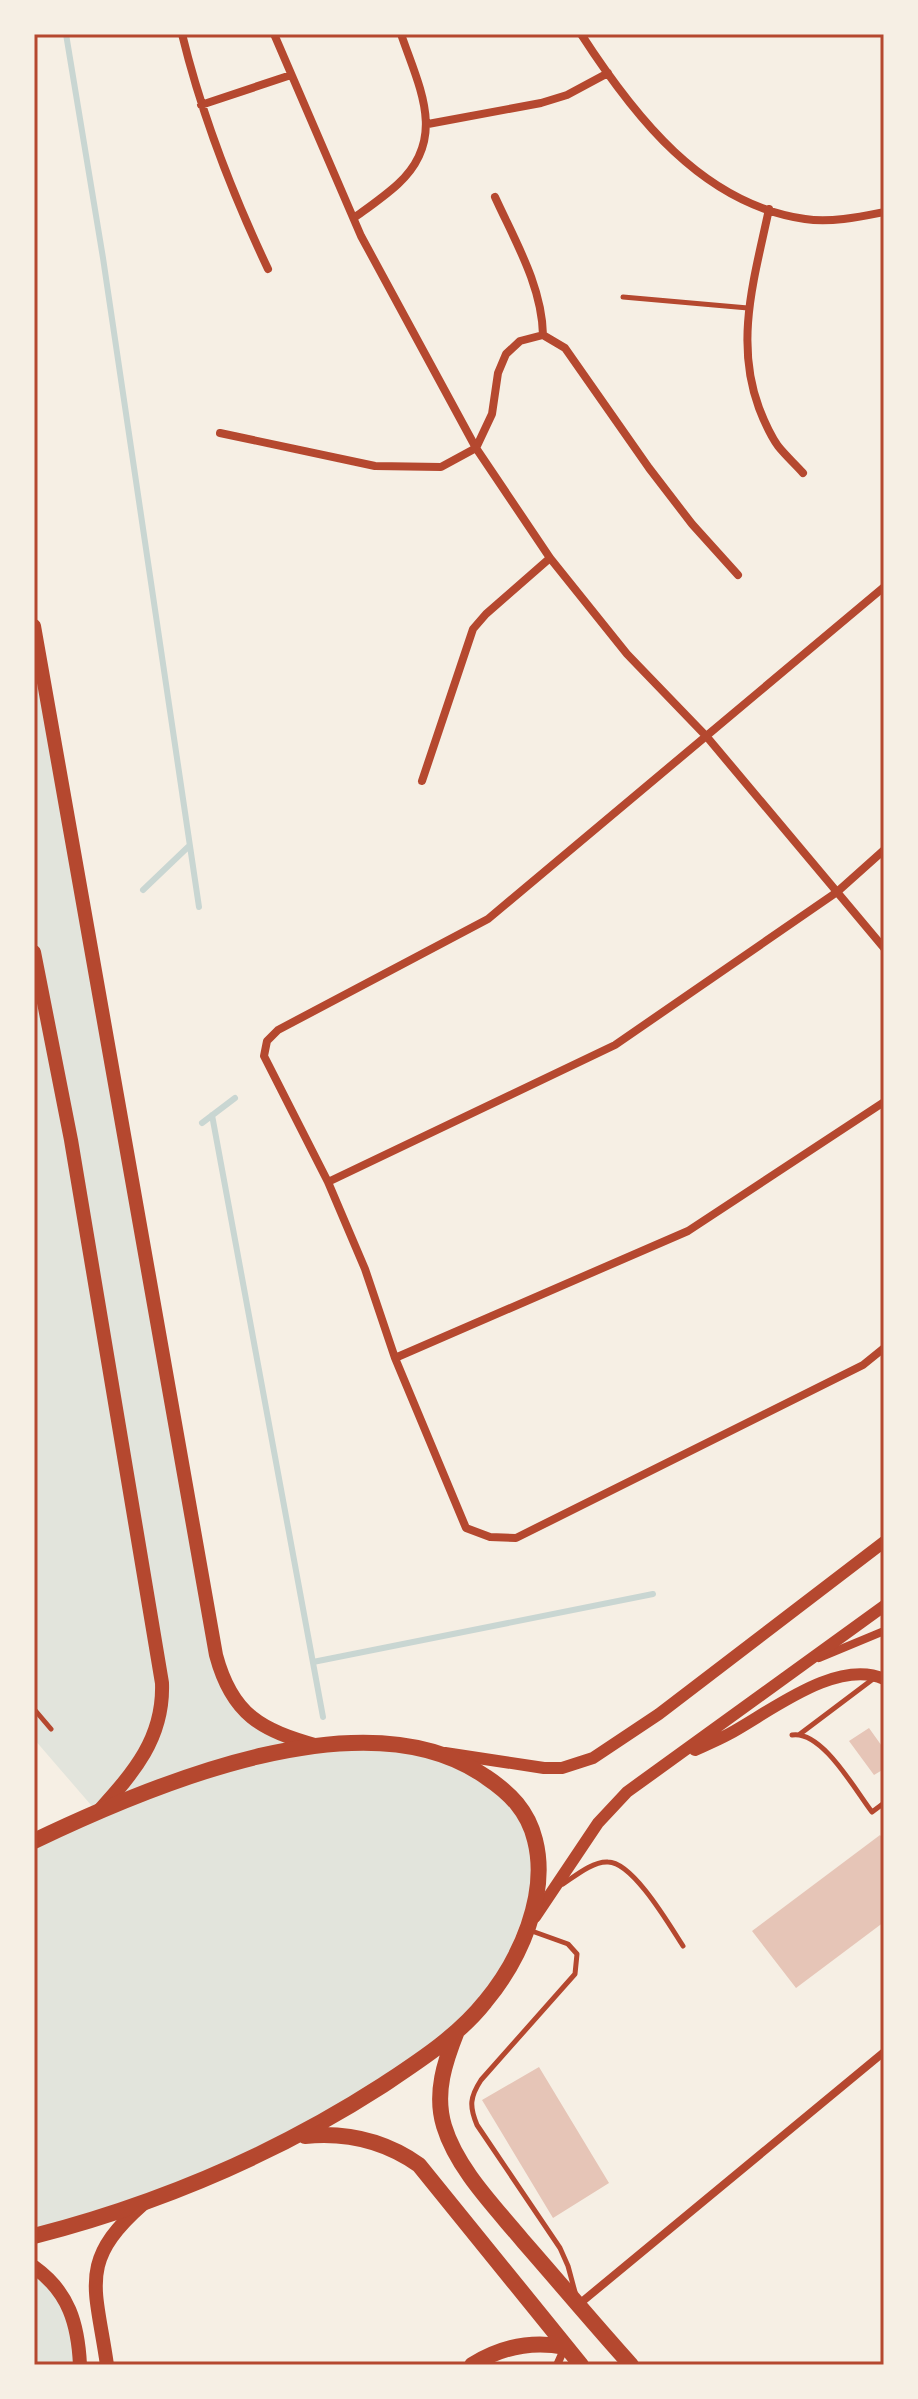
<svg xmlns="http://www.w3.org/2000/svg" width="918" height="2399" font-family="'Nunito Sans',sans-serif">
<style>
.green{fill:#e2e4dc}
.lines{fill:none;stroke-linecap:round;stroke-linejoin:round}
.stream{stroke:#c9d6d2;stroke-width:6}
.building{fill:#e6c5b7}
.service{stroke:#b5482f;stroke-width:5}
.minor{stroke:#b5482f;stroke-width:8}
.tertiary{stroke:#b5482f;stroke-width:12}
.secondary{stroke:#b5482f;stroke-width:14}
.primary{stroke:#b5482f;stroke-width:16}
.neatline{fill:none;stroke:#b5482f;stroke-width:3}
</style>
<rect width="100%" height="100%" fill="#f6efe4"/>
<!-- green -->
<path class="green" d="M 34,638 L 216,1676 C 234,1721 260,1725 300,1744 L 112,1803 L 165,1713 L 34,939 Z
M 34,959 L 157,1652 L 158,1727 L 97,1812 L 34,1739 Z
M 389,1749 L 459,1766 L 512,1806 L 528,1835 L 533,1866 L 528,1904 L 509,1953 L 495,1979 L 465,2015 L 410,2061 L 326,2114 L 176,2185 L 34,2230 L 34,1847 C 126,1808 219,1762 321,1752 C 343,1750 366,1750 389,1749 Z
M 34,2267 L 62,2294 L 80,2365 L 34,2365 Z"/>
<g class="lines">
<!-- stream -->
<path class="stream" d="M 66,34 L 103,258 L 199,907
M 143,890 L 189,846
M 212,1115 L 323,1717
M 202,1123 L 235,1098
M 313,1662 L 653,1594"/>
</g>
<!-- building -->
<path class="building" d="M 869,1728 L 884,1749 L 884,1769 L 874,1775 L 849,1741 Z
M 880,1835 L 884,1840 L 884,1922 L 796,1988 L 752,1931 Z
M 539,2067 L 609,2183 L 553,2218 L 482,2100 Z"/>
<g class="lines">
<!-- service -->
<path class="service" d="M 623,297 L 748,308
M 34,1709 L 51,1729
M 800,1734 L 873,1679
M 792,1735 C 822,1730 855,1790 872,1812 L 884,1803
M 563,1884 C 575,1876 593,1861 608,1862 C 633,1862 670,1926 683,1946
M 529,1930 L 568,1944 L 577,1954 L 575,1974 L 481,2080 C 470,2097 469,2106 477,2125 L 560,2248 L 568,2266 L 575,2292"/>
<!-- minor -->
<path class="minor" d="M 182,34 C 202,116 232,193 268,269
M 274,34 L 361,236 L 476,448 L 550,558 L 627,654 L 707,737 L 884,948
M 581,34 C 634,116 702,204 805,219 C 830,223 859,217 884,212
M 201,105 L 291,75
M 428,124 L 541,103 L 567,95 L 608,73
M 495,197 C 515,241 542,286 543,335
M 769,209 C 755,276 734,341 759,408 C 764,421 770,435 778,446 C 786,456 795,464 803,473
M 354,218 C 369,207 385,196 398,184 C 448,138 419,87 401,34
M 220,433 L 375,466 L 441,467 L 476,448 L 492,414 L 498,373 L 506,354 L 520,341 L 543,335 L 565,348 L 649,468 L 692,524 L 738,575
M 884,587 L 488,919 L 278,1030 L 267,1041 L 264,1056 L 328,1182 L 365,1269 L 395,1358 L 466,1528 L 490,1537 L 516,1538 L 863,1365 L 884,1348
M 422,781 L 473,629 L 486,614 L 550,558
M 328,1182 L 615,1045 L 837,892 L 884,850
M 395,1358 L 688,1231 L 884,1102
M 819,1658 L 884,1631
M 578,2305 L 884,2052
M 557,2365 L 565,2347"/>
<!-- tertiary -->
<path class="tertiary" d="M 695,1750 C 706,1745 718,1740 729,1734 C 770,1712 836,1658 884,1679
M 445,1753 L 544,1768 L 562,1768 L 593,1758 L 659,1714 L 884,1542
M 535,1917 L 598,1823 L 627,1792 L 884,1606"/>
<!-- secondary -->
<path class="secondary" d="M 34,626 L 216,1655 C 232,1715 261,1730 318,1746
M 34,952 L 71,1140 L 162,1683 C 164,1739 133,1773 98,1812
M 34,2267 C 69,2292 78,2324 80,2365
M 107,2365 C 96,2287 77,2262 143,2204"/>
<!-- primary -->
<path class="primary" d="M 34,1841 C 151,1785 367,1692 486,1777 C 510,1793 528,1811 535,1840 C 549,1895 520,1960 485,2002 C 458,2036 419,2061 383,2085 C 276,2154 158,2204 34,2236
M 457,2031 C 445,2061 434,2093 444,2126 C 457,2169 495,2207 523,2241 C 559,2282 594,2324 631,2365
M 305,2136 C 346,2132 385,2141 419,2165 L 581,2365
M 472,2365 C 501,2347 531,2340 565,2347"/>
</g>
<!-- border -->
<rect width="918" height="2399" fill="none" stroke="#f6efe4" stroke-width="72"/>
<rect x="36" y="36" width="846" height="2327" class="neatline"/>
</svg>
